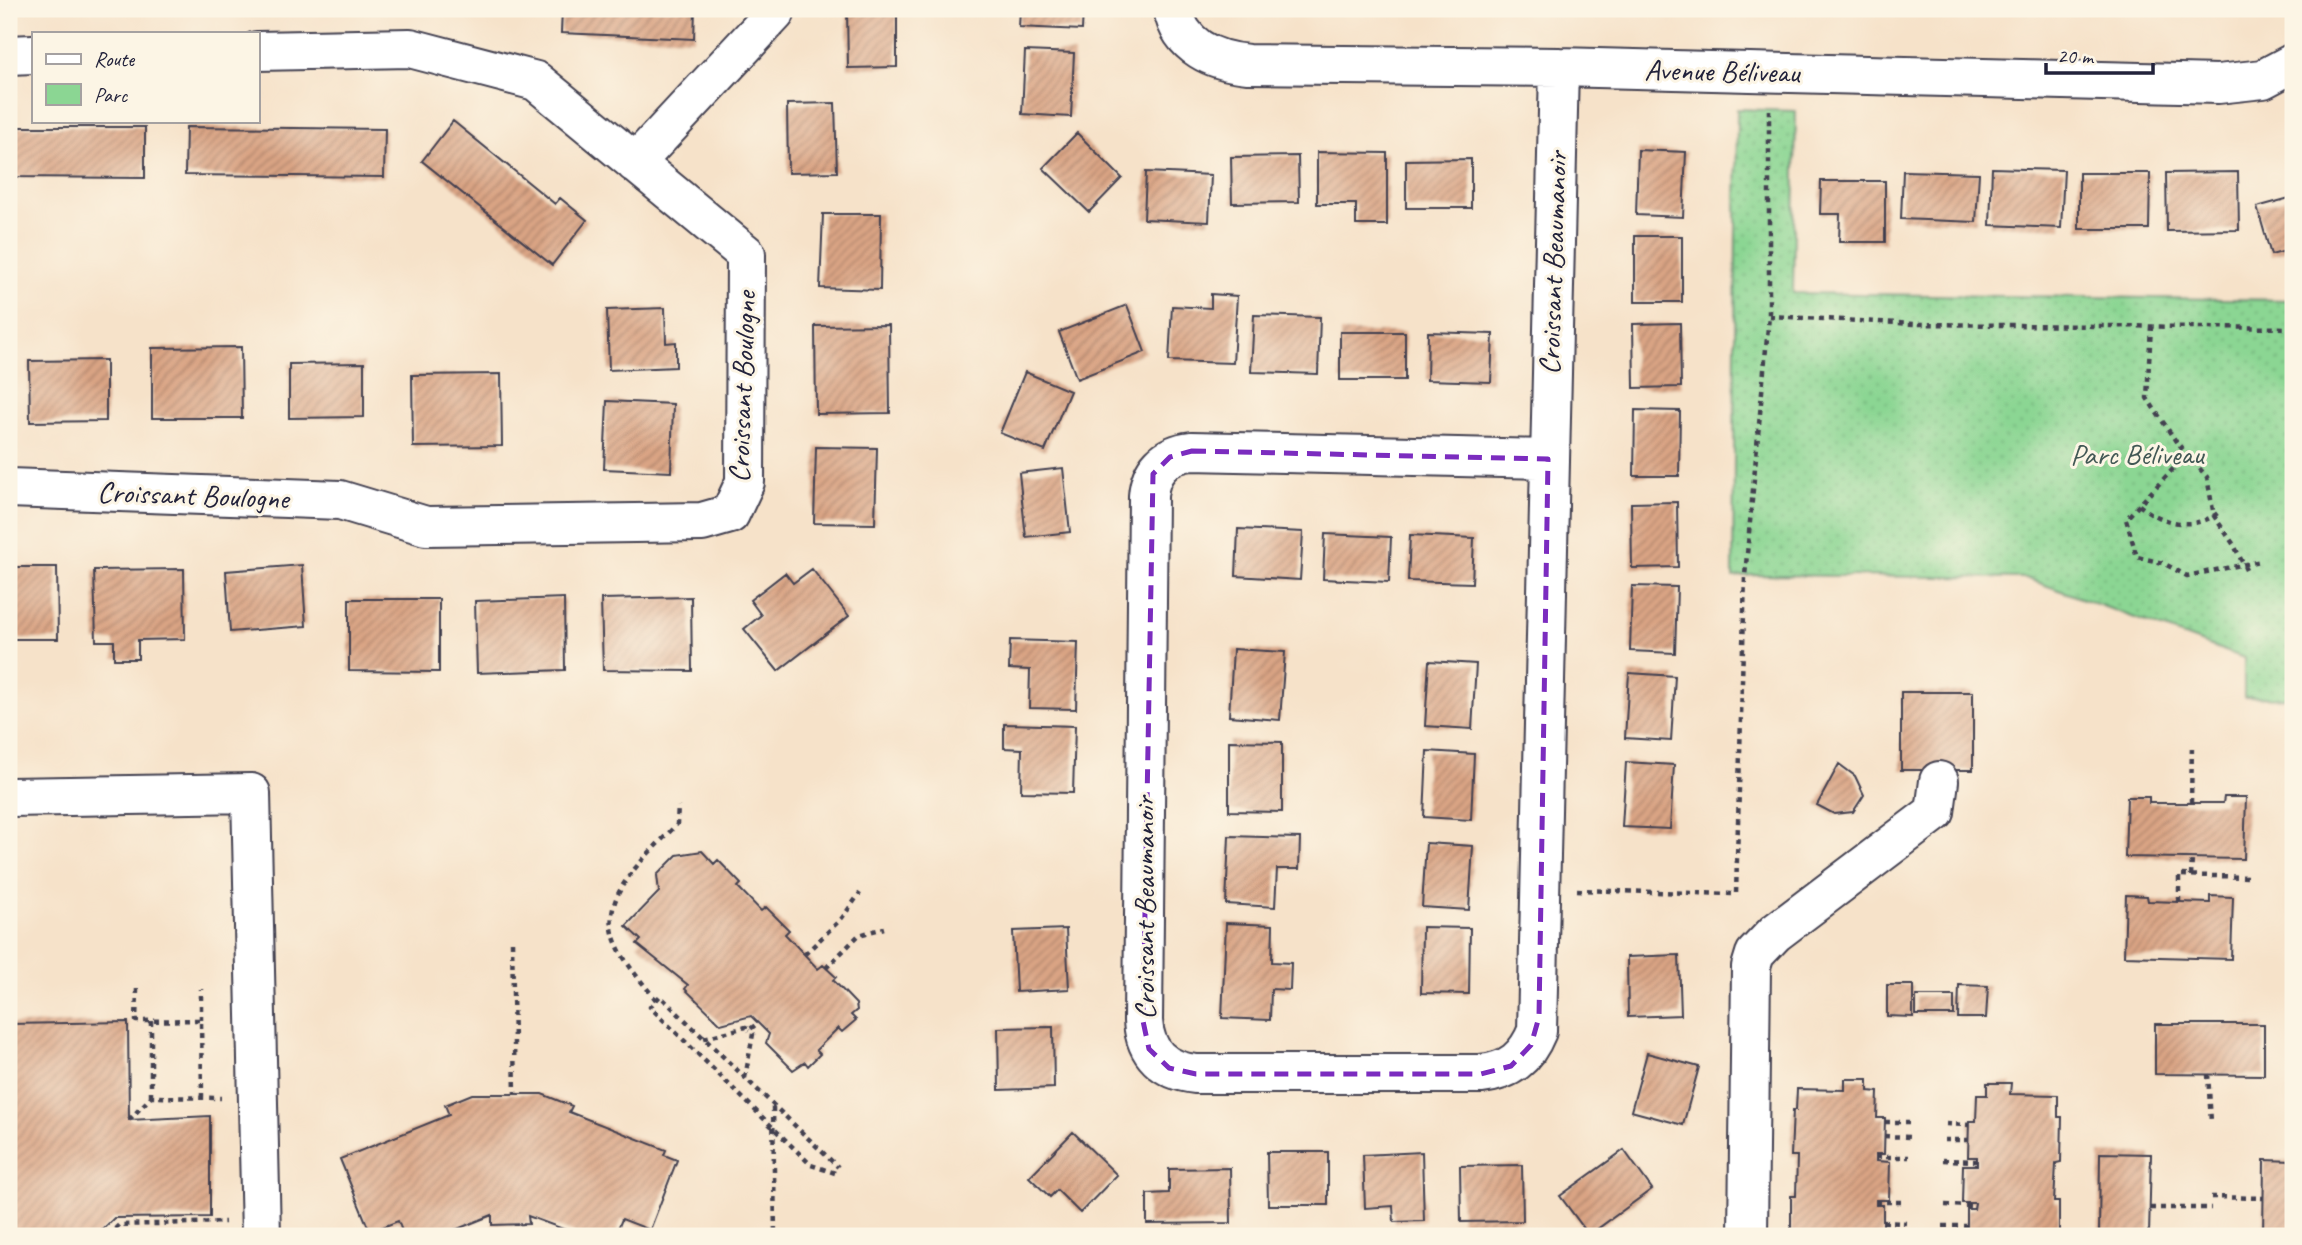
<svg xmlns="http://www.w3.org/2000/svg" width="2302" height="1245" font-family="Caveat,sans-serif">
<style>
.green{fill:url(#green-dots);stroke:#567c67;stroke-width:2}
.building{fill:url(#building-hatch)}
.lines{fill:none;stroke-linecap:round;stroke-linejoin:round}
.minor-casing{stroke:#423f50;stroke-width:42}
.path{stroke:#423f50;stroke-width:4.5;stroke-dasharray:5 5;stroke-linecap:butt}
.minor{stroke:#fff;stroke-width:38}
.marked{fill:none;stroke:#7b2cbf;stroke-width:5;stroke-dasharray:14 9;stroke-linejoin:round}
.labels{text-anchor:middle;stroke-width:6;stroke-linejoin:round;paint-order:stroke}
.street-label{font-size:30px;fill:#22223b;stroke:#fcf5e5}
.park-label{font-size:30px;fill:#425855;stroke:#fcf5e5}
</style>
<defs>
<pattern id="green-dots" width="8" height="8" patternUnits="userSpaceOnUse" patternTransform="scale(1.75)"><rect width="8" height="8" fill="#8bd693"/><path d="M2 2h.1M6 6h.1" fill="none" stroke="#78b780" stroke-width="1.8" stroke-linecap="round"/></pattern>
<pattern id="building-hatch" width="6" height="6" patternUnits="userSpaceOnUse" patternTransform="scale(1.75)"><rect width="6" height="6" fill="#daa484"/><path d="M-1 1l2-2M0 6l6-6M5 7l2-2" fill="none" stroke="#b0856d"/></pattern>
</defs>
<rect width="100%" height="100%" fill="#fcf5e5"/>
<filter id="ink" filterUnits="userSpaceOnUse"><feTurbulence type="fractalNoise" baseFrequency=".0143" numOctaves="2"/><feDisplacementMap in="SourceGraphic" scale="14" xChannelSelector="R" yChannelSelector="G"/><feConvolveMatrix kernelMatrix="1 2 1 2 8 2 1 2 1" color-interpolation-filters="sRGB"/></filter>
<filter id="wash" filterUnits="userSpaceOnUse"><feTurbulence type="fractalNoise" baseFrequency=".00686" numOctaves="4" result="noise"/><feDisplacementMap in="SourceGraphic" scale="28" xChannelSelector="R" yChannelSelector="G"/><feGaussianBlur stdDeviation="1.57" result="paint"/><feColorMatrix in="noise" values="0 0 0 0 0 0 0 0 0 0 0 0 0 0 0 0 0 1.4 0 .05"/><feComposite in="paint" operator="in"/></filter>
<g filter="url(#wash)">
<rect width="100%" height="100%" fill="#f6e2c9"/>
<!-- green -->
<path class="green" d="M 1737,109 L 1796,111 L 1793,293 L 2293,300 L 2293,698 L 2244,697 L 2244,658 L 2026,578 L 1754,575 L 1733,577 Z"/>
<g id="blocks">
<!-- building -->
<path class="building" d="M 562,9 L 695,9 L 694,39 L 561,33 Z
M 847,9 L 897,9 L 897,67 L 848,68 Z
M 1020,9 L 1083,9 L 1082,30 L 1019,27 Z
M 1025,51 L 1074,53 L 1071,117 L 1022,114 Z
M 835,103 L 837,172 L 788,173 L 787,104 Z
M 453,121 L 555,204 L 560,198 L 587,220 L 552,265 L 422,161 Z
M 9,127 L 145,127 L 145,178 L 11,177 Z
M 186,127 L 385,129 L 384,177 L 185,175 Z
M 1077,133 L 1122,178 L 1089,212 L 1043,168 Z
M 1638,150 L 1686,152 L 1683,217 L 1636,215 Z
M 1317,152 L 1387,153 L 1387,225 L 1356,225 L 1356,204 L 1317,204 Z
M 1298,156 L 1299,202 L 1232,203 L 1231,157 Z
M 1471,159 L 1471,208 L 1406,208 L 1406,160 Z
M 1992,168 L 2064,170 L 2061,228 L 1990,225 Z
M 1903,171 L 1979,173 L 1976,222 L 1901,219 Z
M 1146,172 L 1211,175 L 1209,222 L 1144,219 Z
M 2238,172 L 2239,230 L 2167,231 L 2166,173 Z
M 2079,173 L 2150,173 L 2149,229 L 2079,229 Z
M 1821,181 L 1885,181 L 1885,242 L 1839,242 L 1840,214 L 1820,214 Z
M 2293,197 L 2293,249 L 2271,255 L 2257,207 Z
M 823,214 L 881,214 L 880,290 L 820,288 Z
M 1635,236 L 1682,236 L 1682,302 L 1635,302 Z
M 1211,294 L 1237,296 L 1233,363 L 1169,361 L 1172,306 L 1211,308 Z
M 1127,305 L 1145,352 L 1077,379 L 1059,332 Z
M 665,308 L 666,343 L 676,342 L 676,367 L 609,370 L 607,310 Z
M 1254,315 L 1320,317 L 1318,374 L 1251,372 Z
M 1680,323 L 1681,387 L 1634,388 L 1633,324 Z
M 889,325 L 890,413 L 816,414 L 815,326 Z
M 1340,332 L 1405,332 L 1405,380 L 1340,380 Z
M 1428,332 L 1493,334 L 1491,382 L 1427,380 Z
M 241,347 L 242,418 L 152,418 L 152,348 Z
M 106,360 L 106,421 L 30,422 L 29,361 Z
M 364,363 L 364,417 L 289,418 L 289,364 Z
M 1025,372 L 1070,391 L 1045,451 L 1000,433 Z
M 501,374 L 502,446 L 413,447 L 412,375 Z
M 607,401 L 673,404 L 671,472 L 604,469 Z
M 1635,410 L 1680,411 L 1679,476 L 1634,476 Z
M 816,447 L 877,448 L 875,524 L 814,523 Z
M 1063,468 L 1070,532 L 1026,537 L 1019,473 Z
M 1677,502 L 1678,567 L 1632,568 L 1631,503 Z
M 1238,529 L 1303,532 L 1300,580 L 1236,576 Z
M 1325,534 L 1391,537 L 1389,582 L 1323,579 Z
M 1410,535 L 1474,538 L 1472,583 L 1408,581 Z
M 302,565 L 306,626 L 230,632 L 226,571 Z
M 9,567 L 57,567 L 58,639 L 9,639 Z
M 184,569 L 185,639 L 138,640 L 138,659 L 114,659 L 114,641 L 96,641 L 94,570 Z
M 812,569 L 849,616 L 778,671 L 744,629 L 761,615 L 750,600 L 785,573 L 793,583 Z
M 1632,586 L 1677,587 L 1675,653 L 1630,651 Z
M 691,597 L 692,671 L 603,670 L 601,599 Z
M 564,598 L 565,670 L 477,673 L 475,601 Z
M 349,599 L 439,599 L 439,672 L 349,671 Z
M 1010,640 L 1078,642 L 1076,709 L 1029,708 L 1030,670 L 1009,669 Z
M 1233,649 L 1285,652 L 1280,720 L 1229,716 Z
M 1429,661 L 1476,664 L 1472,729 L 1425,726 Z
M 1629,673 L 1675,676 L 1671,741 L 1625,738 Z
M 1901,692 L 1973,692 L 1973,770 L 1901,770 Z
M 1004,724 L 1075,726 L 1073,793 L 1021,792 L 1022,749 L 1004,748 Z
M 1229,741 L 1282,742 L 1282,812 L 1229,811 Z
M 1427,751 L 1474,754 L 1471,820 L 1424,817 Z
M 1626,762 L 1674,765 L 1670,829 L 1622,827 Z
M 1839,764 L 1855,776 L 1864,795 L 1853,812 L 1834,814 L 1817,805 Z
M 2127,797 L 2149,797 L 2149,803 L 2223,803 L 2224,797 L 2246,797 L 2244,859 L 2125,857 Z
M 1229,836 L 1300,838 L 1299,869 L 1277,869 L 1275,907 L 1226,904 Z
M 1426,843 L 1473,846 L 1469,910 L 1422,907 Z
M 702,851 L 714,864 L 718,860 L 741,884 L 738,887 L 761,911 L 766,907 L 789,930 L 785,934 L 818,969 L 823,965 L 836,977 L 833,980 L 856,1004 L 857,1010 L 851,1015 L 856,1020 L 842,1032 L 838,1028 L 816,1050 L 820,1054 L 808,1066 L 805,1062 L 793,1070 L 766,1043 L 769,1034 L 751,1016 L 721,1024 L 685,989 L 688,985 L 637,944 L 641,940 L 626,926 L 659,892 L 657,875 L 677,855 Z
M 2126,895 L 2147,896 L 2148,901 L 2210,903 L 2210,896 L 2233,897 L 2231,959 L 2124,956 Z
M 1226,923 L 1273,925 L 1272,962 L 1291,963 L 1290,990 L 1271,989 L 1270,1020 L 1222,1018 Z
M 1422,927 L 1470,928 L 1469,994 L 1421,993 Z
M 1066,929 L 1069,989 L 1016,992 L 1013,931 Z
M 1679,955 L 1681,1015 L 1628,1017 L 1627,957 Z
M 1887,985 L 1913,985 L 1913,1017 L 1887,1016 Z
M 1959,985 L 1988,986 L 1986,1018 L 1958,1018 Z
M 1916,996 L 1954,996 L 1954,1015 L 1916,1015 Z
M 128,1022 L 129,1120 L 210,1116 L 210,1217 L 114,1218 L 96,1236 L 40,1236 L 17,1230 L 17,1236 L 9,1236 L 9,1024 Z
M 2155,1024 L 2264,1024 L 2264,1075 L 2155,1074 Z
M 1053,1027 L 1054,1088 L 999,1090 L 998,1028 Z
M 1647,1053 L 1699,1067 L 1683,1125 L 1631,1111 Z
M 1845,1079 L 1868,1079 L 1868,1091 L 1878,1092 L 1877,1118 L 1885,1118 L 1884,1154 L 1876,1154 L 1876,1161 L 1890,1162 L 1889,1200 L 1876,1200 L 1876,1205 L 1883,1205 L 1883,1236 L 1791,1236 L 1791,1196 L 1796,1196 L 1797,1156 L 1791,1156 L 1793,1110 L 1796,1110 L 1797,1089 L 1845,1090 Z
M 1987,1083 L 2011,1083 L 2010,1094 L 2058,1095 L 2058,1117 L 2062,1117 L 2061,1162 L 2056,1163 L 2054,1202 L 2059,1202 L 2059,1236 L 1967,1236 L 1967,1209 L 1974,1209 L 1975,1203 L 1962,1203 L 1963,1165 L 1977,1165 L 1977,1157 L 1968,1157 L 1969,1121 L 1976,1121 L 1977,1095 L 1987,1095 Z
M 472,1094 L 542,1094 L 572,1106 L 569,1112 L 666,1150 L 664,1155 L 677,1160 L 650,1230 L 622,1219 L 615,1236 L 582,1236 L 528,1216 L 529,1224 L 492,1225 L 492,1215 L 440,1236 L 404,1236 L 398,1221 L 370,1232 L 340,1159 L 449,1115 L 445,1105 Z
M 1073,1132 L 1117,1175 L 1080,1213 L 1057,1190 L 1050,1197 L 1029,1177 Z
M 1624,1150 L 1652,1189 L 1589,1235 L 1560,1196 Z
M 1267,1152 L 1328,1152 L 1328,1205 L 1268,1205 Z
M 1422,1152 L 1424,1221 L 1394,1222 L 1393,1206 L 1365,1208 L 1363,1155 Z
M 2100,1153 L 2151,1154 L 2149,1236 L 2099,1236 Z
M 2264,1160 L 2293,1161 L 2293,1236 L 2263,1236 Z
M 1522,1165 L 1523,1221 L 1461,1222 L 1460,1166 Z
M 1230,1168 L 1231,1223 L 1147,1224 L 1147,1194 L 1169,1193 L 1169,1169 Z"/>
</g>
</g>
<g filter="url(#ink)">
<use href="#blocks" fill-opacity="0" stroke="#423f50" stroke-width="2"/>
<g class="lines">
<defs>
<path id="minor" d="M 1173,9 C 1180,47 1214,61 1248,64 L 1559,67 L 2218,84 L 2263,79 L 2293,63
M 9,55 L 33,54
M 635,163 L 775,13 L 775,9
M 1548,459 L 1192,451 C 1165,454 1150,470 1148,496 L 1143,1021 C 1145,1053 1164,1071 1196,1074 L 1481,1074 C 1510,1071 1526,1058 1537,1031 L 1559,67
M 9,488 L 340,500 L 426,526 L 702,522 L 730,514 L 745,482 L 746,254 L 536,81 L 410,48 L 257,51
M 9,797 L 251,793 L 261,1236
M 1748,1236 L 1751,967 L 1755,954 L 1775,933 L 1935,812 L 1939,781"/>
</defs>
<!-- minor casing -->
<use href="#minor" class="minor-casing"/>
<!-- path -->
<path class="path" d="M 1769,316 L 1915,324 L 2293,328
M 2151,326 L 2147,398 L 2177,443 L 2207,477 L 2214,516 L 2234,545 L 2246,570
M 2187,454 L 2126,519 L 2137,557 L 2163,563 L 2187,576 L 2261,561
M 2139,505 C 2161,523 2194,532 2219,512
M 2191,803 L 2192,744
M 2191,876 L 2192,858
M 2287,879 L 2293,879
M 1577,890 L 1736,894 L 1745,576 L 1769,316 L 1769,110
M 2179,902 L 2179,875 L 2250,877
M 512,941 L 515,1094
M 805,954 L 842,918 L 860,893
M 826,968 L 859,935 L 884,928
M 137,989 L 136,1021 L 201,1020 L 202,1096
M 656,1000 C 643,983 627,966 618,947 C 593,897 647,857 677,824 L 678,806
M 201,1020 L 201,989
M 151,1021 L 151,1097
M 704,1038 L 746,1027 L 749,1030 L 758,1023
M 2208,1074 L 2211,1122
M 745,1078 L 753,1034 L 749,1030
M 773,1107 L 775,1236
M 129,1120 L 151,1097 L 221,1098
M 1885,1122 L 1909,1122
M 1946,1124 L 1969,1125
M 1884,1136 L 1909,1137
M 1944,1140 L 1969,1140
M 1876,1157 L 1909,1157
M 1943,1160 L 1977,1161
M 835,1173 L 811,1165 L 650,1007 L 660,996 L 838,1167
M 2211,1197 L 2263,1198
M 1876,1202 L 1906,1202
M 1945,1205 L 1975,1206
M 2150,1208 L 2211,1208
M 1883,1222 L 1906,1223
M 1943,1226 L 1967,1226
M 98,1234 L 101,1236
M 108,1236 L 119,1225 L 225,1222
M 516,1236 L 516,1225"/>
<!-- minor -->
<use href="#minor" class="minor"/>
</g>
</g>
<!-- marked area -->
<path class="marked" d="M 1192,451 L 1548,459 L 1539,1017 L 1531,1045 L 1511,1066 L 1481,1074 L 1196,1074 L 1169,1068 L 1149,1049 L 1143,1021 L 1153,474 L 1170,457 Z"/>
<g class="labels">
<!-- street labels -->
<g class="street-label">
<text transform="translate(1722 71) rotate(1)" y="10">Avenue Béliveau</text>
<text transform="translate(1553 263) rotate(-88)" y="10">Croissant Beaumanoir</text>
<text transform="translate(742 387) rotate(-88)" y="10">Croissant Boulogne</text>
<text transform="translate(193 495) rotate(2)" y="10">Croissant Boulogne</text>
<text transform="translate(1144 908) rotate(-90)" y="10">Croissant Beaumanoir</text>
</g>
<!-- park labels -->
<g class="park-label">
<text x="2137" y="464">Parc Béliveau</text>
</g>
</g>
<!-- margin -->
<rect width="2302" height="1245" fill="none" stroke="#fcf5e5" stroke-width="35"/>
<!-- legend -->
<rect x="32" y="32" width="228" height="91" fill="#fcf5e5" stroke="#a5a1a1" stroke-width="2"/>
<rect x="46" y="54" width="35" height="10" fill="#ffffff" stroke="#a5a1a1" stroke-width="2"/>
<text x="94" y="66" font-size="21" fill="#22223b">Route</text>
<rect x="46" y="84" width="35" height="21" fill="#8bd693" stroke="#a5a1a1" stroke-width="2"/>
<text x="94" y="102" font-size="21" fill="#22223b">Parc</text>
<!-- scale -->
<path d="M2046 63v10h107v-10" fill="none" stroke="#22223b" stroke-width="3.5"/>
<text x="2057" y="63" font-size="21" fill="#22223b" stroke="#fcf5e5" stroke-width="5" paint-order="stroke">20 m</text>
</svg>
